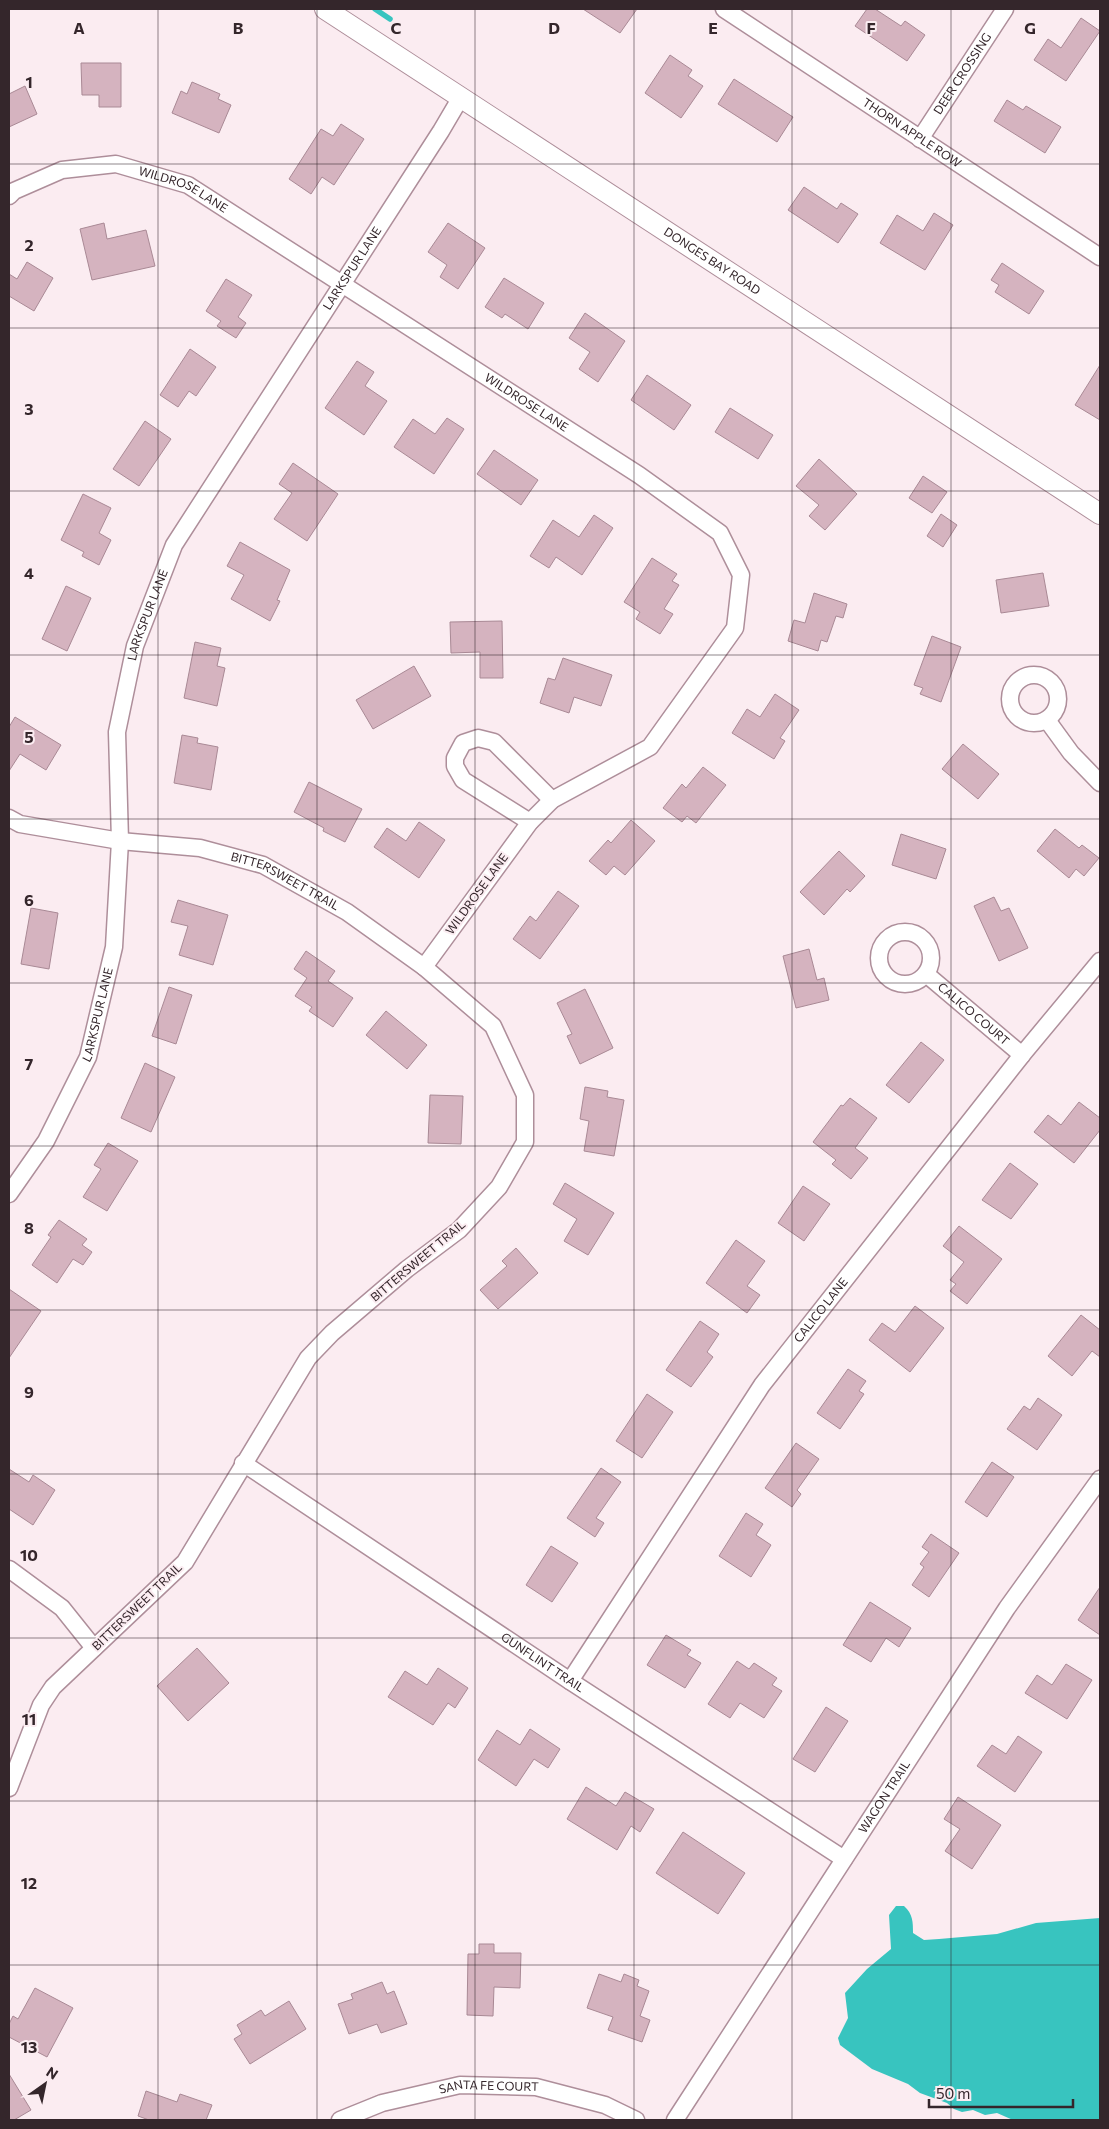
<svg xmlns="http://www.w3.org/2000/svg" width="1109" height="2129" font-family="Commissioner,sans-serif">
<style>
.water{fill:#38c4bf}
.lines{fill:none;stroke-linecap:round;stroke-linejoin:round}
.stream{stroke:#38c4bf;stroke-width:5.5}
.building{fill:#d5b3bf;stroke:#a98995}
.minor-casing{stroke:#ae8e9a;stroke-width:19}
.tertiary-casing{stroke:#ae8e9a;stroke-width:22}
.minor{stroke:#fff;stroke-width:16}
.tertiary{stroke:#fff;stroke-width:20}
.grid{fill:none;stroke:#34262b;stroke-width:1;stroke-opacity:0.55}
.labels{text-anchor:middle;stroke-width:4;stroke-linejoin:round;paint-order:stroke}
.street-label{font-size:12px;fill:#34262b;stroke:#fbecf1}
.grid-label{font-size:16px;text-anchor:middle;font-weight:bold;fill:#34262b;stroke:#fbecf1;stroke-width:4;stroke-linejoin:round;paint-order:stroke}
</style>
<rect width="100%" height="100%" fill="#fbecf1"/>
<!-- water -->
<path class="water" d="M 896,1906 L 904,1906 C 913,1914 913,1922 913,1933 L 924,1940 L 939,1939 L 997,1934 L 1036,1923 L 1100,1918 L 1100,2120 L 1013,2120 L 997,2113 L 985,2115 L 973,2110 L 962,2112 L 954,2109 L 947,2103 L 920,2093 L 908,2084 L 872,2069 L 840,2045 L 838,2038 L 848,2018 L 845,1993 L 867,1969 L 891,1949 L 889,1915 Z"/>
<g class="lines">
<!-- stream -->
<path class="stream" d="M 375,9 L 390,19"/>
</g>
<!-- building -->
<path class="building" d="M 583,9 L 637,9 L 620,33 Z
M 867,9 L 875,9 L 901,26 L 905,21 L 925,35 L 907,61 L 855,26 Z
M 1081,18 L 1100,31 L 1066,81 L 1034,60 L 1048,39 L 1061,48 Z
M 670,55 L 692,70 L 688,76 L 703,86 L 681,118 L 645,93 Z
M 81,63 L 121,63 L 121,107 L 99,107 L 99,95 L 82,95 Z
M 734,79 L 793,117 L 777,142 L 718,104 Z
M 192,82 L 220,94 L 218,99 L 231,105 L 219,133 L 172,113 L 181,91 L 187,94 Z
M 25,86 L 37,114 L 9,127 L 9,94 Z
M 1007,100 L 1023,110 L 1026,106 L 1061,127 L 1045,153 L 994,121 Z
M 341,124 L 364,139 L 334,185 L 322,177 L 311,194 L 289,179 L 321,129 L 333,136 Z
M 804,187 L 837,209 L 841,203 L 858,214 L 838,243 L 788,210 Z
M 934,213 L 953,225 L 925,270 L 880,243 L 897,215 L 923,231 Z
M 104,223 L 107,239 L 146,230 L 155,266 L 92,280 L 80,229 Z
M 448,223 L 485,248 L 458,289 L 440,277 L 447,265 L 428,252 Z
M 27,262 L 53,278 L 34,311 L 9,296 L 9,274 L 17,279 Z
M 1002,263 L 1044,291 L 1029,314 L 995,292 L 999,285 L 991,280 Z
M 504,278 L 544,303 L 528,329 L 505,314 L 502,318 L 485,307 Z
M 226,279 L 252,295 L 238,317 L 246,323 L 236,338 L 217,326 L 221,321 L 206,311 Z
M 585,313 L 625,341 L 598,382 L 579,369 L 590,352 L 569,338 Z
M 190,349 L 216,367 L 196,396 L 189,391 L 178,407 L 160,395 Z
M 357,361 L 374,372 L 365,386 L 387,401 L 364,435 L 325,408 Z
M 1100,365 L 1100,420 L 1075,405 Z
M 647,375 L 691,405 L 674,430 L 631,400 Z
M 730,408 L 773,435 L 758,459 L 715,432 Z
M 447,418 L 464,429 L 434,474 L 394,447 L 413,419 L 435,434 Z
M 145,421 L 171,439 L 139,486 L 113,469 Z
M 494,450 L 538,480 L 521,505 L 477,474 Z
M 819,459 L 857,494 L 825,530 L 809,516 L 819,505 L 796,486 Z
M 293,463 L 338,494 L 307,541 L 274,519 L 292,493 L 279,484 Z
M 923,476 L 947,492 L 932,513 L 909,498 Z
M 83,494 L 111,508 L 99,533 L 111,540 L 99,565 L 82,556 L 84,552 L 61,540 Z
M 941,514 L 957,525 L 943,547 L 927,536 Z
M 594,515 L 613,528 L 582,575 L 556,557 L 549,568 L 530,556 L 553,520 L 579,537 Z
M 240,542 L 290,570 L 277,600 L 280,601 L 270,621 L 231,599 L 244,575 L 227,566 Z
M 652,558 L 677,574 L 672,581 L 679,585 L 664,609 L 673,614 L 660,634 L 636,619 L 640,612 L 624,602 Z
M 1043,573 L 1049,606 L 1001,613 L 996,580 Z
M 66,586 L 91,598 L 67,651 L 42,639 Z
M 814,593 L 847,604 L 843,618 L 836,616 L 827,642 L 821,640 L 818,651 L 788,641 L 794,620 L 805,623 Z
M 502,621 L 503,678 L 480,678 L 480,652 L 451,653 L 450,622 Z
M 932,636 L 961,647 L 941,702 L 920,694 L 923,688 L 914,685 Z
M 195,642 L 221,648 L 217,666 L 225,668 L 217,706 L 184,698 Z
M 563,658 L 612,675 L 601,706 L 574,697 L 569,713 L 540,703 L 548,678 L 555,680 Z
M 414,666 L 431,696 L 373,729 L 356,700 Z
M 775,694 L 799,710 L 780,738 L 785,741 L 774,759 L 732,733 L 747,709 L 760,717 Z
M 15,717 L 61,745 L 46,770 L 20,754 L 9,771 L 9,727 Z
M 182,735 L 198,738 L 197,743 L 218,747 L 211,790 L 174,783 Z
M 963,744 L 999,774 L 978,799 L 942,769 Z
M 703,767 L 726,785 L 696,823 L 687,816 L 682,822 L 663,808 L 682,784 L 686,788 Z
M 309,782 L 362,809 L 345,842 L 323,831 L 324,828 L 294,812 Z
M 631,820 L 655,841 L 625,875 L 614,866 L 606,875 L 589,861 L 608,840 L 611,843 Z
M 419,822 L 445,840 L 419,878 L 374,847 L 387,828 L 406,841 Z
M 1055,829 L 1079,848 L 1082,845 L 1099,858 L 1084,876 L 1076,869 L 1069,878 L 1037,851 Z
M 901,834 L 946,849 L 936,879 L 892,865 Z
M 839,851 L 865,876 L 850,892 L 847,889 L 824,915 L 800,892 Z
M 558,891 L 579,906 L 540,959 L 513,939 L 530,916 L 536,921 Z
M 994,897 L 1001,911 L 1009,908 L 1028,948 L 999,961 L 974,906 Z
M 178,900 L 228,915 L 213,965 L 179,955 L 188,926 L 171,922 Z
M 31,908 L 58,913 L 49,969 L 21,964 Z
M 809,949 L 817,980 L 824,978 L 829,1000 L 796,1008 L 783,956 Z
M 306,951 L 335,971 L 328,981 L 353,998 L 333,1027 L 309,1011 L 312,1007 L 295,996 L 307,978 L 294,969 Z
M 169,987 L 192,995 L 176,1044 L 152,1036 Z
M 585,989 L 613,1048 L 580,1064 L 567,1036 L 572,1034 L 557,1003 Z
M 386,1011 L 427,1045 L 407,1069 L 366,1035 Z
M 921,1042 L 944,1060 L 909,1103 L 886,1085 Z
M 145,1063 L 175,1077 L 151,1132 L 121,1118 Z
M 585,1087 L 608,1091 L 607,1097 L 624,1100 L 614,1156 L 584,1151 L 589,1121 L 580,1119 Z
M 430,1095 L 463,1096 L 461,1144 L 428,1143 Z
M 850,1098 L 877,1118 L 855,1148 L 868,1158 L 851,1179 L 832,1164 L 836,1160 L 813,1142 L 841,1105 L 843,1106 Z
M 1079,1102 L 1100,1118 L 1100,1130 L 1074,1163 L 1034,1132 L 1048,1115 L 1061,1125 Z
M 108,1143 L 138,1161 L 107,1211 L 83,1197 L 101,1169 L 94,1165 Z
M 1010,1163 L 1038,1184 L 1011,1219 L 982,1200 Z
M 565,1183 L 614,1213 L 588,1255 L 564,1241 L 577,1219 L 553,1204 Z
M 803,1186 L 830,1204 L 804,1241 L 778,1223 Z
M 59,1220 L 87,1239 L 82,1245 L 92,1252 L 83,1265 L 73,1259 L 57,1283 L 32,1265 L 51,1237 L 48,1235 Z
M 959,1226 L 1002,1259 L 967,1304 L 950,1291 L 956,1284 L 950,1280 L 964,1262 L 943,1246 Z
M 736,1240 L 765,1261 L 747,1286 L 760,1295 L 747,1313 L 706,1283 Z
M 516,1248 L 538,1273 L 498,1309 L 480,1290 L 507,1266 L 502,1261 Z
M 9,1289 L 41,1311 L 9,1358 Z
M 915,1306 L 944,1328 L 910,1372 L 869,1340 L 882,1323 L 895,1332 Z
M 1081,1315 L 1100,1330 L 1100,1357 L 1092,1351 L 1072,1376 L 1048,1356 Z
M 700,1321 L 719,1334 L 707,1352 L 713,1357 L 691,1387 L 666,1370 Z
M 848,1369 L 866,1381 L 859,1391 L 864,1394 L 840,1429 L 817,1413 Z
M 647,1394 L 673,1412 L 642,1458 L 616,1441 Z
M 1038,1398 L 1062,1415 L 1037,1450 L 1007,1429 L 1024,1406 L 1030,1410 Z
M 796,1443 L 819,1459 L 797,1490 L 801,1494 L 792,1507 L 765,1488 Z
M 992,1462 L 1014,1477 L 987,1517 L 965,1502 Z
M 601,1468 L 621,1482 L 596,1518 L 604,1523 L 595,1537 L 567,1518 Z
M 9,1469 L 29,1482 L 33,1475 L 55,1490 L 33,1525 L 9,1509 Z
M 746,1513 L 763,1524 L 756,1535 L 771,1545 L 751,1577 L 719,1556 Z
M 931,1534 L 959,1553 L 929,1597 L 912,1585 L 924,1567 L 920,1564 L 929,1552 L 922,1547 Z
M 551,1546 L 578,1563 L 552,1602 L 526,1585 Z
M 1100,1587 L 1100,1635 L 1078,1620 Z
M 870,1602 L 911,1628 L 899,1647 L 886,1638 L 871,1662 L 843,1645 Z
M 666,1635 L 691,1650 L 687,1655 L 701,1663 L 685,1688 L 647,1665 Z
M 197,1648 L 229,1683 L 188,1721 L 157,1686 Z
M 737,1661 L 749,1669 L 754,1663 L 777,1678 L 772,1685 L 782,1691 L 764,1718 L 740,1703 L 730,1718 L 708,1704 Z
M 1066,1664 L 1092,1680 L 1067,1719 L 1025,1693 L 1037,1675 L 1052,1685 Z
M 438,1668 L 468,1688 L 455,1708 L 448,1703 L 433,1725 L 388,1697 L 405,1671 L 427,1685 Z
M 826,1707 L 848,1721 L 815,1772 L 793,1759 Z
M 530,1729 L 560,1749 L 548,1768 L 534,1759 L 516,1786 L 478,1760 L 497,1730 L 520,1745 Z
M 1018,1736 L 1042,1752 L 1015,1792 L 977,1766 L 992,1745 L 1006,1754 Z
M 586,1787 L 616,1806 L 625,1792 L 654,1809 L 640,1832 L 631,1826 L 617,1850 L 567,1819 Z
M 958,1797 L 1001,1825 L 972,1869 L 945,1851 L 960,1829 L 944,1819 Z
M 683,1832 L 745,1873 L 718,1914 L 656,1873 Z
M 479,1944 L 494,1944 L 494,1953 L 521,1953 L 520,1988 L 494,1987 L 493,2016 L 467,2015 L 468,1954 L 479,1954 Z
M 599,1974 L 621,1982 L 624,1974 L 639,1980 L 637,1986 L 649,1991 L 640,2016 L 650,2020 L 642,2042 L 608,2030 L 613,2017 L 587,2008 Z
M 382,1982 L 387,1994 L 394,1991 L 407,2024 L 381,2033 L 377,2024 L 349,2034 L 338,2004 L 353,1999 L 351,1994 Z
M 35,1988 L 73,2008 L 47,2057 L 9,2037 L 9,2024 L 13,2016 L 18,2019 Z
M 289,2001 L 306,2029 L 250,2064 L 234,2039 L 242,2034 L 237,2025 L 261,2010 L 265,2016 Z
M 9,2074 L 31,2110 L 14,2120 L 9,2120 Z
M 146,2091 L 177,2102 L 180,2094 L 212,2105 L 206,2120 L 149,2120 L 138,2116 Z"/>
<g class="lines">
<defs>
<g id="minor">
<path id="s1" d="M 724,9 L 1100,257"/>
<path id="s2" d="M 920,139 L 1005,9"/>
<path id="s3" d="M 9,196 L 14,191 L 62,170 L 116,164 L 188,185 L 639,475 L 720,533 L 741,575 L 735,628 L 650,747 L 552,800 L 530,822 L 424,967"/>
<circle cx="1034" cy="699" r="24"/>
<path d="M 1047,720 L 1071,753 L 1100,783"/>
<path id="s4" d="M 9,818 L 20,824 L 120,841 L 200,848 L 263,865 L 347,912 L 424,967 L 493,1026 L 525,1095 L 525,1142 L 499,1187 L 459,1230 L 407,1269 L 332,1333 L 308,1358 L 185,1562 L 53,1687 L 41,1705 L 9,1788"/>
<path d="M 530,822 L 463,780 L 455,766 L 455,758 L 463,743 L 478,738 L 494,742 L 552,800"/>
<circle cx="905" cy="958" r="26"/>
<path id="s5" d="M 926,974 L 1022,1055"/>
<path id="s6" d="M 9,1194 L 46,1141 L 88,1057 L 114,947 L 120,841 L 117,732 L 135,646 L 174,545 L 441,131 L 461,97"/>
<path id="s7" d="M 243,1463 L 570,1681 L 844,1859"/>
<path d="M 9,1569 L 62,1608 L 94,1648"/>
<path id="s8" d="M 570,1681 L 762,1385 L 1022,1055 L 1100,961"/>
<path id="s9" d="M 340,2120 L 382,2103 L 460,2085 L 536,2087 L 605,2105 L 636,2120"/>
<path id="s10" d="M 675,2120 L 1007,1608 L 1100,1479"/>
</g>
<g id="tertiary">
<path id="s11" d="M 325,9 L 1100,514"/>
</g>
</defs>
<!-- minor casing -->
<use href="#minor" class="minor-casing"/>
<!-- tertiary casing -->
<use href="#tertiary" class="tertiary-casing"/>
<!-- minor -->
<use href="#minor" class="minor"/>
<!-- tertiary -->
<use href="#tertiary" class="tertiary"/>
</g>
<!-- grid -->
<path class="grid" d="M 158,9 L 158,2120M 317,9 L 317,2120M 475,9 L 475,2120M 634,9 L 634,2120M 792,9 L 792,2120M 951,9 L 951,2120M 9,164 L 1100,164M 9,328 L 1100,328M 9,491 L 1100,491M 9,655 L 1100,655M 9,819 L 1100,819M 9,983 L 1100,983M 9,1146 L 1100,1146M 9,1310 L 1100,1310M 9,1474 L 1100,1474M 9,1638 L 1100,1638M 9,1801 L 1100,1801M 9,1965 L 1100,1965"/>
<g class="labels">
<!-- street labels -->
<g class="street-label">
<text dy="4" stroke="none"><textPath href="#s2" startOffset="78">DEER CROSSING</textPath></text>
<text dy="4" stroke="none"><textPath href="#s1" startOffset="225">THORN APPLE ROW</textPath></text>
<text dy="4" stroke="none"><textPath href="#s3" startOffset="186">WILDROSE LANE</textPath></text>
<text dy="4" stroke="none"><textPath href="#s11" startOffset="462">DONGES BAY ROAD</textPath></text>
<text dy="4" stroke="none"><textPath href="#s6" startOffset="1012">LARKSPUR LANE</textPath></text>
<text dy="4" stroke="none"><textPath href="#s3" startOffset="591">WILDROSE LANE</textPath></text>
<text dy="4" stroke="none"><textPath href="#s6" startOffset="608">LARKSPUR LANE</textPath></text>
<text dy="4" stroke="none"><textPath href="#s4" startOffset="286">BITTERSWEET TRAIL</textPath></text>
<text transform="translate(477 894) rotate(-54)" y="4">WILDROSE LANE</text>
<text dy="4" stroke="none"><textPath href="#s6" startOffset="202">LARKSPUR LANE</textPath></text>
<text dy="4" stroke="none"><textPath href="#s5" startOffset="62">CALICO COURT</textPath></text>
<text transform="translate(418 1261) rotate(-40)" y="4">BITTERSWEET TRAIL</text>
<text dy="4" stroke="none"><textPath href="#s8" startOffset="448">CALICO LANE</textPath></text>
<text transform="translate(137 1607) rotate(-44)" y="4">BITTERSWEET TRAIL</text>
<text dy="4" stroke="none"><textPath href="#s7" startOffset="360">GUNFLINT TRAIL</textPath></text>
<text dy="4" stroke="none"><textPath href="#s10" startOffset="385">WAGON TRAIL</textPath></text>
<text dy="4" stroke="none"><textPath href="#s9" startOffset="154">SANTA FE COURT</textPath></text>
</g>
</g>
<g class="grid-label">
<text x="79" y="34">A</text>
<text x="238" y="34">B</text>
<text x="396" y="34">C</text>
<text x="554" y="34">D</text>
<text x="713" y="34">E</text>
<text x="871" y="34">F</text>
<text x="1030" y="34">G</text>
<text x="29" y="88">1</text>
<text x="29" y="251">2</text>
<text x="29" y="415">3</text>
<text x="29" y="579">4</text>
<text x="29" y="743">5</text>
<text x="29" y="906">6</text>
<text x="29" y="1070">7</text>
<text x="29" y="1234">8</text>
<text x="29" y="1398">9</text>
<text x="29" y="1561">10</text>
<text x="29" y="1725">11</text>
<text x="29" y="1889">12</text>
<text x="29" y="2053">13</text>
</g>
<!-- border -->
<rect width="1109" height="2129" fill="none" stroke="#34262b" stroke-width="20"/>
<!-- north arrow -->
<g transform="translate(45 2084) rotate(33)" stroke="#fbecf1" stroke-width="4" paint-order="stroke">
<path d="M0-4L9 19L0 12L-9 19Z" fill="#34262b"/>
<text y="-8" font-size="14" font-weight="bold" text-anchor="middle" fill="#34262b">N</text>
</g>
<!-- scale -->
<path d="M929 2099v8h144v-8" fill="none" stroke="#34262b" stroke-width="2.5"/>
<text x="936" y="2099" font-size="15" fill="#34262b" stroke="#fbecf1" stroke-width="4" paint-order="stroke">50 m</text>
</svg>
